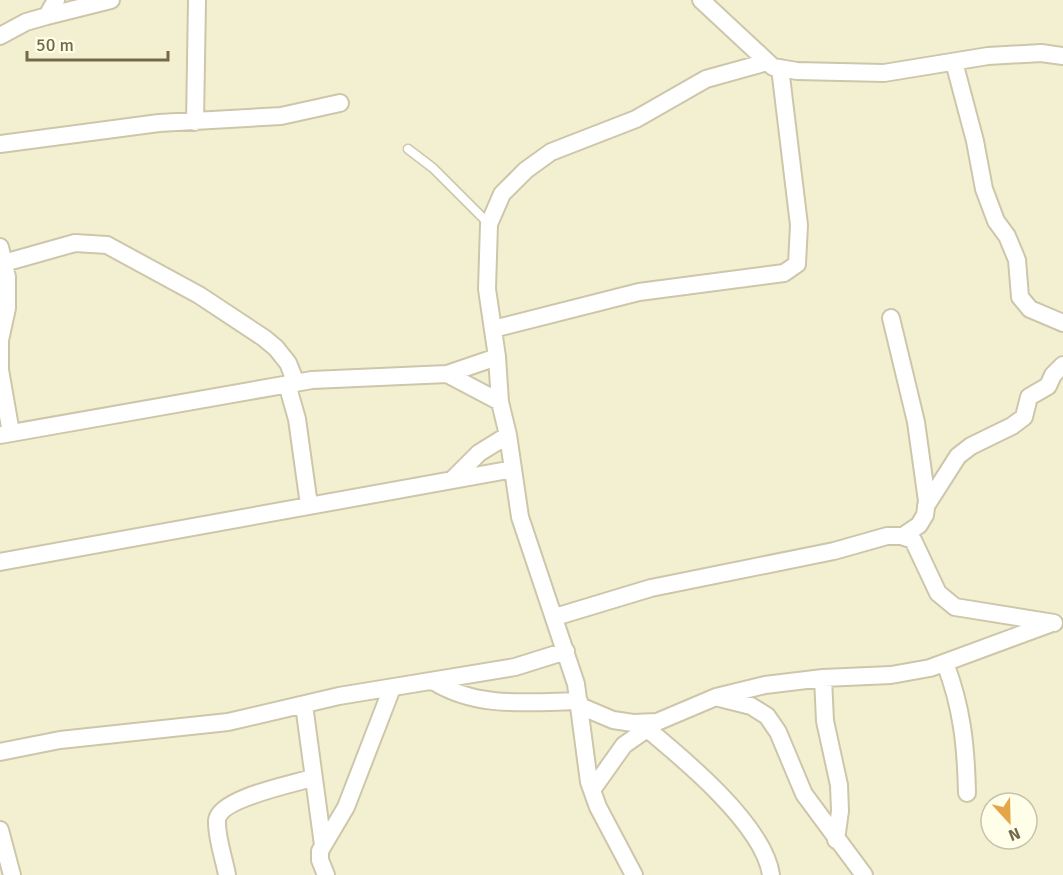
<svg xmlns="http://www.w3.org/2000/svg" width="1063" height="875" font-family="Signika,sans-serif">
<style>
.residential{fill:#f3f0d2;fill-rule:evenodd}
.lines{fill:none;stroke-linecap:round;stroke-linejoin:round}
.service-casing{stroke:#cdc6aa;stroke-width:11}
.minor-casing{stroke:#cdc6aa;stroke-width:20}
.service{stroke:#fff;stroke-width:8}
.minor{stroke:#fff;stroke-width:16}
</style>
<rect width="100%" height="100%" fill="#fcfbe3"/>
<!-- residential -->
<path class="residential" d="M 0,0 L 1063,0 L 1063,875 L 0,875 ZM 991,803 L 1027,803 L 1027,839 L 991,839 Z"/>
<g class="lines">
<defs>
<path id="service" d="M 408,149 L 433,168 L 489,224"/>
<path id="minor" d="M 701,0 L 773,67 L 797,71 L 884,73 L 988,56 L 1041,53 L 1063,56
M 47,16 L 111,0
M 0,36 L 26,22 L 47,16 L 56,0
M 954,62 L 975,141 L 984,189 L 996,221 L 1007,236 L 1017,260 L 1020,297 L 1030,309 L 1063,323
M 195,122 L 197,0
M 0,144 L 159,123 L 281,116 L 340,103
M 0,247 L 7,277 L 7,308 L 0,340 L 0,370 L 11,433
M 4,263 L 75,243 L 107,245 L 199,295 L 264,338 L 276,348 L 288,363 L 296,383
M 891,318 L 916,422 L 927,501 L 925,515 L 919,525 L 903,536
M 493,329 L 639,292 L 784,273 L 797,264 L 799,225 L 780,68
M 447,374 L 500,402
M 287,384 L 297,419 L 309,505
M 0,435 L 312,380 L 447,374 L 497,357
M 453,479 L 479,453 L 508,435
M 926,506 L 958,456 L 971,446 L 1012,426 L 1024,417 L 1029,397 L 1048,386 L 1053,375 L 1063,365
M 0,562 L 513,469
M 555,617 L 651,588 L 834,551 L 887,536 L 901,536 L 913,540 L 938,593 L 955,607 L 1054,623
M 945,663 C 962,707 966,746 967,793
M 823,678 L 825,721 L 839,785 L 840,811 L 836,840
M 433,681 C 477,709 530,702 579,701
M 719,698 L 751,706 L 767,716 L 778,732 L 804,794 L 864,875
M 304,705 L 323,845
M 580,706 L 613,720 L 633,723 L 657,722 L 716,697 L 765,685 L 823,678 L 891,675 L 930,668 L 1052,623
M 640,723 C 679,755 764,824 771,875
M 0,752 L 60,740 L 228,722 L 339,696 L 515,667 L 566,651
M 592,790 L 624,745 L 647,729
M 0,830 L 12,875
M 227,875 C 224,858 216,837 217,820 C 220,798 293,784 312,778
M 326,875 L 320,860 L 320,851 L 346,807 L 392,688
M 634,875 L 598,807 L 589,782 L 576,684 L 520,517 L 508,435 L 500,402 L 497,357 L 487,289 L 489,224 L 502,194 L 526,170 L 551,152 L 636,119 L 706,79 L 767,62"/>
</defs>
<!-- service casing -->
<use href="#service" class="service-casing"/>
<!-- minor casing -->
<use href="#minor" class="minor-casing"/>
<!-- service -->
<use href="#service" class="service"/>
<!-- minor -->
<use href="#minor" class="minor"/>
</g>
<!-- north arrow -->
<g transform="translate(1009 821) rotate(158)"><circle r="28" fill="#fffee9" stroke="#c7c2a9" stroke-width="1.5"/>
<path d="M0-4.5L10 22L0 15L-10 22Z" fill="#e5a549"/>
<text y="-9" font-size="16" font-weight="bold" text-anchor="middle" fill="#746849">N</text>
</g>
<!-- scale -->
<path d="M27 51v9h141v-9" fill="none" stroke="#746849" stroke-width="3"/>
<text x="36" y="51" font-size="18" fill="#746849" stroke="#fffee9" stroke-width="4.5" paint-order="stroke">50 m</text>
</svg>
